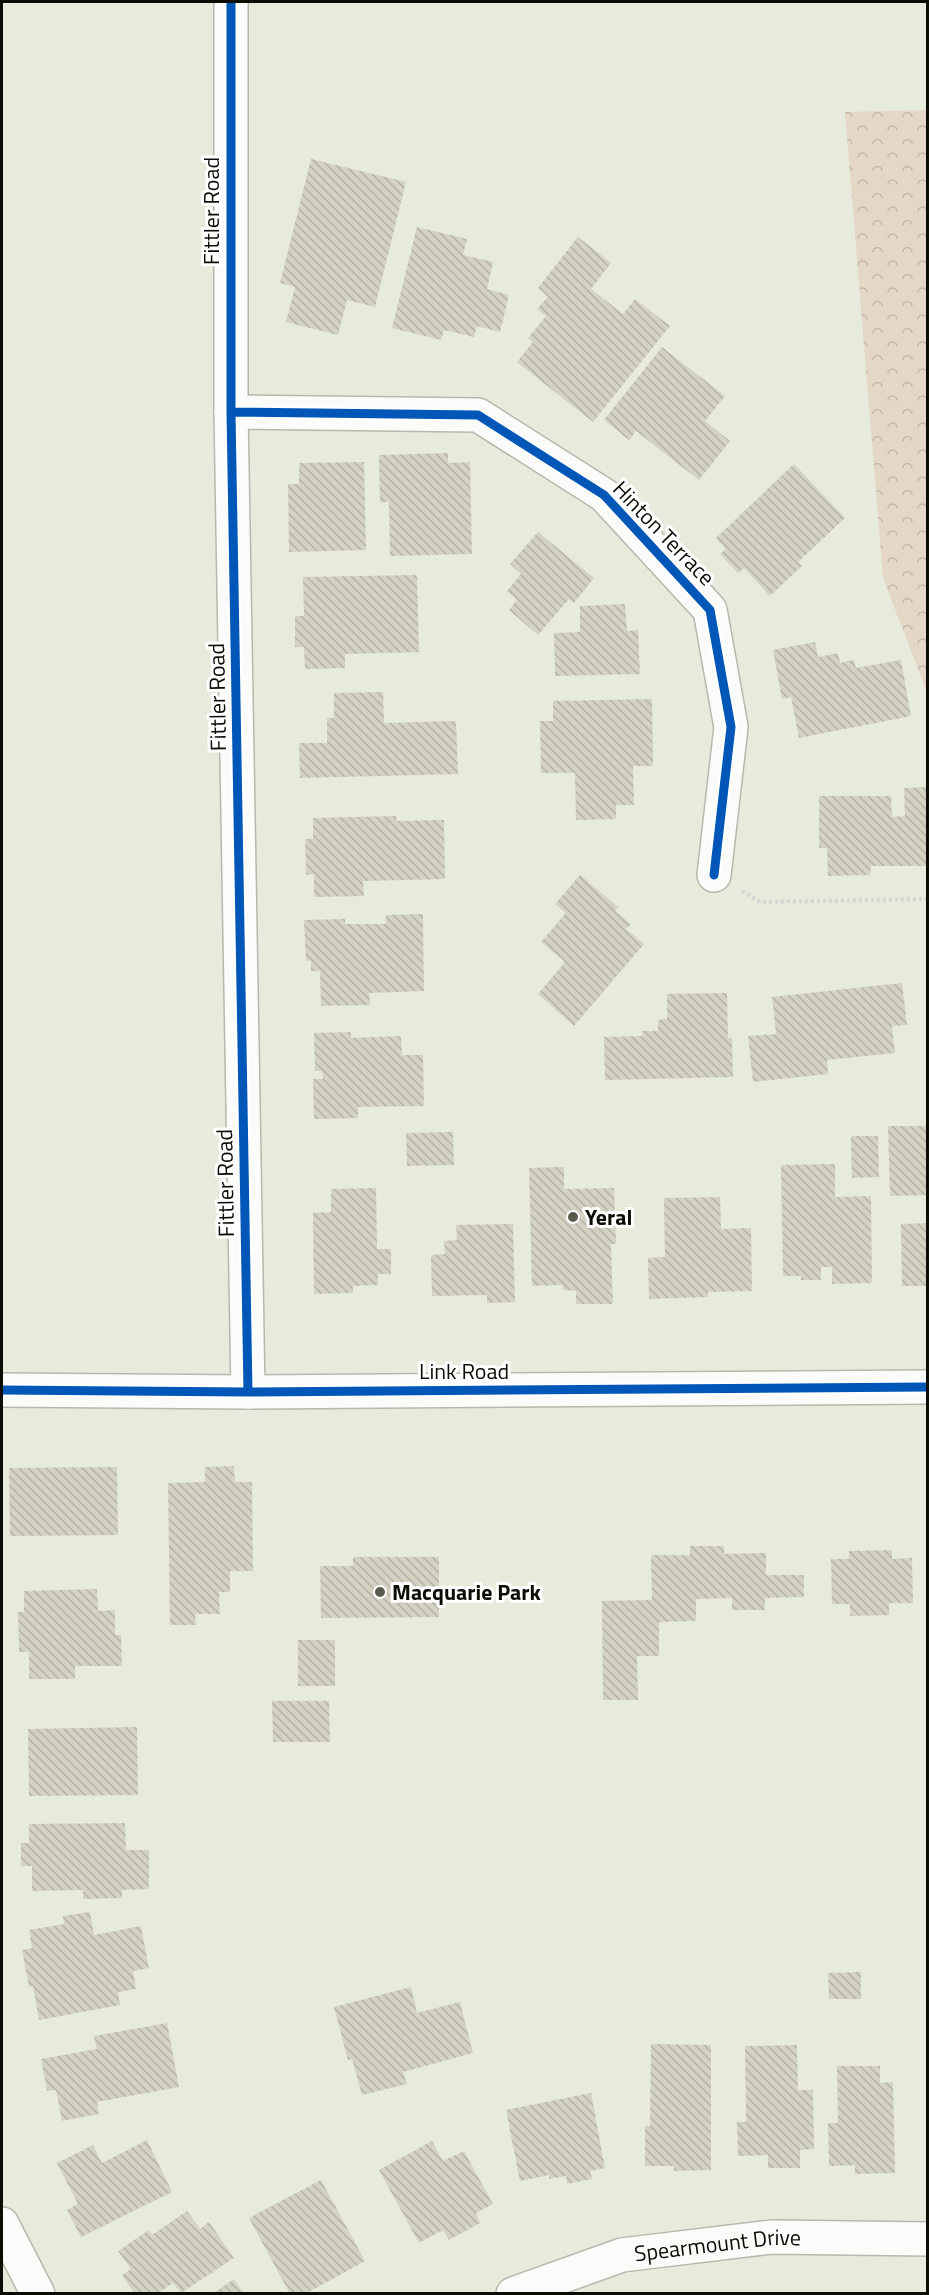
<svg xmlns="http://www.w3.org/2000/svg" width="929" height="2295" font-family="'Titillium Web',sans-serif">
<style>
.park{fill:url(#park-crowns)}
.building{fill:url(#building-back-hatch)}
.lines{fill:none;stroke-linecap:round;stroke-linejoin:round}
.street-casing{stroke:#b5b9ad;stroke-width:36}
.path{stroke:#d5d6d2;stroke-width:4;stroke-dasharray:3 3;stroke-linecap:butt}
.street{stroke:#fbfcfa;stroke-width:33}
.cycleway-casing{stroke:#fff;stroke-width:13}
.cycleway{stroke:#0057b8;stroke-width:9}
.poi-dot{fill:#585b50;stroke:#fff;stroke-width:2}
.labels{text-anchor:middle;stroke-width:6;stroke-linejoin:round;paint-order:stroke}
.street-label{font-size:22px;fill:#0b0d05;stroke:#fff}
.poi-label{font-size:22px;font-weight:bold;fill:#0b0d05;stroke:#fff;text-anchor:start}
</style>
<defs>
<pattern id="park-crowns" width="20" height="18" patternUnits="userSpaceOnUse" patternTransform="scale(1.5)"><rect width="20" height="18" fill="#e4d7c7"/><path d="M2 6a3 3 0 1 1 6 0M12 15a3 3 0 1 1 6 0" fill="none" stroke="#c2b7a9"/></pattern>
<pattern id="building-back-hatch" width="6" height="6" patternUnits="userSpaceOnUse" patternTransform="scale(1.5)"><rect width="6" height="6" fill="#d3d2c3"/><path d="M-1 5l2 2M0 0l6 6M5-1l2 2" fill="none" stroke="#b4b3a6"/></pattern>
</defs>
<rect width="100%" height="100%" fill="#e6ebdb"/>
<!-- park -->
<path class="park" d="M 927,110 L 928,110 L 927,692 L 883,578 L 845,112 Z"/>
<!-- building -->
<path class="building" d="M 311,159 L 406,182 L 375,307 L 347,300 L 338,335 L 286,322 L 295,287 L 280,283 Z
M 417,227 L 467,239 L 463,255 L 493,262 L 487,289 L 509,295 L 500,332 L 477,326 L 474,337 L 444,330 L 441,340 L 392,328 Z
M 578,237 L 611,263 L 591,289 L 623,314 L 635,299 L 670,326 L 593,422 L 517,362 L 533,342 L 528,338 L 546,316 L 537,309 L 548,297 L 538,288 Z
M 662,347 L 725,396 L 705,421 L 730,441 L 699,480 L 636,431 L 629,440 L 604,420 Z
M 448,453 L 448,463 L 470,462 L 472,554 L 390,556 L 389,502 L 380,502 L 379,455 Z
M 364,462 L 366,550 L 289,552 L 288,484 L 299,484 L 299,463 Z
M 794,464 L 845,518 L 798,562 L 802,566 L 770,596 L 744,568 L 738,573 L 720,554 L 726,549 L 716,538 Z
M 538,532 L 594,578 L 574,603 L 569,599 L 538,635 L 509,610 L 517,600 L 507,591 L 521,574 L 510,564 Z
M 417,575 L 419,652 L 345,654 L 345,668 L 305,669 L 304,647 L 295,647 L 295,616 L 304,616 L 303,577 Z
M 625,604 L 627,631 L 638,630 L 640,674 L 555,676 L 554,633 L 580,632 L 580,606 Z
M 815,642 L 818,657 L 838,653 L 840,663 L 854,660 L 856,668 L 901,660 L 911,716 L 799,738 L 791,697 L 782,699 L 773,650 Z
M 383,692 L 384,723 L 456,721 L 458,774 L 300,778 L 299,743 L 327,743 L 327,718 L 334,718 L 334,693 Z
M 652,699 L 653,766 L 633,766 L 634,805 L 616,805 L 616,819 L 576,820 L 575,773 L 541,773 L 540,721 L 553,721 L 553,701 Z
M 928,787 L 928,866 L 871,866 L 870,875 L 828,876 L 827,848 L 819,848 L 819,796 L 891,796 L 892,817 L 905,816 L 904,788 Z
M 397,816 L 396,821 L 444,820 L 445,879 L 363,881 L 364,896 L 314,897 L 314,874 L 306,875 L 305,839 L 313,839 L 313,818 Z
M 580,875 L 618,907 L 615,911 L 631,924 L 626,929 L 644,944 L 574,1026 L 538,994 L 565,962 L 541,942 L 566,913 L 555,904 Z
M 423,914 L 424,991 L 369,993 L 370,1005 L 321,1006 L 320,971 L 311,971 L 311,960 L 306,961 L 304,920 L 345,919 L 345,924 L 386,924 L 386,915 Z
M 902,983 L 907,1025 L 892,1026 L 895,1053 L 827,1060 L 828,1074 L 753,1082 L 748,1036 L 776,1034 L 772,997 Z
M 727,993 L 728,1038 L 732,1038 L 733,1077 L 605,1080 L 604,1037 L 643,1036 L 642,1031 L 658,1031 L 658,1020 L 667,1019 L 667,994 Z
M 351,1032 L 351,1038 L 401,1036 L 402,1055 L 423,1055 L 424,1106 L 358,1107 L 358,1118 L 314,1119 L 313,1079 L 323,1079 L 322,1071 L 315,1071 L 314,1033 Z
M 888,1126 L 928,1126 L 928,1195 L 890,1196 Z
M 453,1132 L 454,1165 L 407,1166 L 406,1133 Z
M 851,1136 L 878,1136 L 879,1177 L 852,1178 Z
M 835,1164 L 835,1197 L 871,1196 L 872,1283 L 832,1284 L 832,1267 L 821,1267 L 821,1280 L 801,1280 L 801,1276 L 783,1276 L 781,1165 Z
M 564,1167 L 564,1189 L 614,1188 L 616,1244 L 611,1244 L 613,1304 L 576,1304 L 576,1291 L 563,1290 L 563,1285 L 532,1286 L 529,1168 Z
M 376,1188 L 377,1249 L 391,1249 L 391,1274 L 378,1274 L 378,1285 L 353,1286 L 353,1293 L 314,1294 L 313,1213 L 331,1212 L 331,1189 Z
M 720,1197 L 721,1229 L 751,1228 L 752,1291 L 708,1292 L 708,1297 L 649,1299 L 648,1258 L 665,1257 L 664,1198 Z
M 928,1223 L 928,1286 L 902,1286 L 901,1224 Z
M 513,1224 L 515,1302 L 487,1303 L 487,1295 L 432,1296 L 431,1255 L 445,1254 L 444,1241 L 457,1240 L 456,1225 Z
M 234,1466 L 235,1482 L 252,1482 L 253,1571 L 230,1571 L 230,1592 L 219,1592 L 220,1614 L 195,1614 L 196,1625 L 170,1625 L 168,1483 L 205,1482 L 205,1467 Z
M 117,1467 L 118,1535 L 10,1536 L 9,1468 Z
M 690,1546 L 724,1546 L 724,1554 L 766,1553 L 766,1575 L 804,1575 L 804,1597 L 765,1598 L 765,1610 L 732,1610 L 732,1598 L 696,1599 L 696,1621 L 659,1622 L 659,1656 L 637,1656 L 638,1700 L 603,1700 L 602,1601 L 652,1600 L 651,1555 L 690,1555 Z
M 892,1550 L 892,1559 L 912,1558 L 913,1603 L 889,1603 L 889,1615 L 850,1616 L 850,1604 L 832,1604 L 831,1559 L 849,1559 L 849,1551 Z
M 353,1557 L 439,1557 L 439,1617 L 321,1618 L 320,1566 L 353,1566 Z
M 97,1589 L 98,1611 L 115,1610 L 115,1635 L 121,1635 L 122,1666 L 75,1666 L 75,1679 L 29,1679 L 29,1652 L 19,1652 L 18,1612 L 24,1612 L 24,1591 Z
M 298,1640 L 335,1640 L 335,1686 L 298,1686 Z
M 272,1701 L 329,1701 L 330,1742 L 273,1742 Z
M 137,1727 L 138,1795 L 29,1796 L 28,1729 Z
M 125,1823 L 126,1850 L 149,1850 L 149,1889 L 122,1890 L 122,1898 L 83,1899 L 83,1890 L 32,1891 L 32,1866 L 21,1866 L 21,1843 L 29,1843 L 29,1824 Z
M 90,1912 L 94,1935 L 141,1926 L 149,1968 L 133,1971 L 136,1989 L 118,1992 L 120,2005 L 39,2020 L 33,1986 L 29,1987 L 22,1950 L 32,1948 L 29,1930 L 64,1924 L 63,1916 Z
M 861,1972 L 861,1999 L 829,1999 L 828,1973 Z
M 411,1987 L 417,2013 L 460,2002 L 473,2053 L 403,2072 L 407,2084 L 362,2095 L 352,2059 L 348,2060 L 334,2007 Z
M 167,2023 L 179,2087 L 97,2102 L 99,2114 L 62,2121 L 56,2090 L 47,2091 L 41,2059 L 97,2049 L 94,2036 Z
M 651,2044 L 711,2045 L 711,2170 L 674,2171 L 674,2166 L 645,2166 L 645,2126 L 650,2126 Z
M 797,2045 L 798,2090 L 813,2090 L 814,2149 L 800,2150 L 800,2168 L 768,2168 L 768,2155 L 738,2156 L 737,2122 L 746,2122 L 745,2046 Z
M 837,2066 L 880,2066 L 880,2083 L 893,2082 L 895,2173 L 855,2174 L 855,2165 L 829,2166 L 828,2123 L 838,2123 Z
M 591,2093 L 605,2168 L 590,2171 L 592,2179 L 567,2184 L 566,2176 L 549,2179 L 549,2175 L 520,2181 L 506,2110 Z
M 147,2140 L 172,2192 L 81,2237 L 67,2210 L 78,2204 L 57,2163 L 93,2145 L 102,2163 Z
M 432,2141 L 443,2161 L 464,2151 L 493,2204 L 476,2213 L 480,2223 L 449,2240 L 443,2230 L 419,2243 L 379,2170 Z
M 321,2180 L 365,2261 L 305,2294 L 290,2294 L 249,2218 Z
M 187,2211 L 200,2229 L 209,2222 L 234,2258 L 181,2293 L 173,2283 L 157,2294 L 135,2294 L 122,2275 L 131,2269 L 118,2251 L 149,2230 L 152,2235 Z
M 234,2279 L 244,2294 L 212,2294 Z"/>
<g class="lines">
<defs>
<g id="street">
<path d="M 231,2 L 231,412 L 248,1392"/>
<path d="M 231,412 L 478,415 L 604,495 L 710,610 L 731,727 L 714,875"/>
<path d="M 2,1390 L 248,1392 L 928,1387"/>
<path d="M 2,2224 L 38,2294"/>
<path id="s1" d="M 513,2294 L 622,2255 L 772,2237 L 928,2239"/>
</g>
</defs>
<!-- street casing -->
<use href="#street" class="street-casing"/>
<!-- path -->
<path class="path" d="M 742,891 L 760,902 L 928,899"/>
<!-- street -->
<use href="#street" class="street"/>
<defs>
<path id="cycleway" d="M 231,2 L 231,412 L 248,1392
M 231,412 L 478,415 L 604,495 L 710,610 L 731,727 L 714,875
M 2,1390 L 248,1392 L 928,1387"/>
</defs>
<!-- cycleway casing -->
<use href="#cycleway" class="cycleway-casing"/>
<!-- cycleway -->
<use href="#cycleway" class="cycleway"/>
</g>
<!-- markers -->
<g class="poi-dot">
<circle cx="573" cy="1217" r="6"/>
<circle cx="380" cy="1592" r="6"/>
</g>
<g class="labels">
<!-- street labels -->
<g class="street-label">
<text transform="translate(211 211) rotate(-90)" y="8">Fittler Road</text>
<text transform="translate(664 533) rotate(46)" y="8">Hinton Terrace</text>
<text transform="translate(217 697) rotate(-91)" y="8">Fittler Road</text>
<text transform="translate(225 1183) rotate(-91)" y="8">Fittler Road</text>
<text x="464" y="1379">Link Road</text>
<text dy="8" stroke="none"><textPath href="#s1" startOffset="212">Spearmount Drive</textPath></text>
</g>
<!-- poi labels -->
<g class="poi-label">
<text x="585" y="1225">Yeral</text>
<text x="392" y="1600">Macquarie Park</text>
</g>
</g>
<!-- border -->
<rect width="929" height="2295" fill="none" stroke="#0b0d05" stroke-width="6"/>
</svg>
